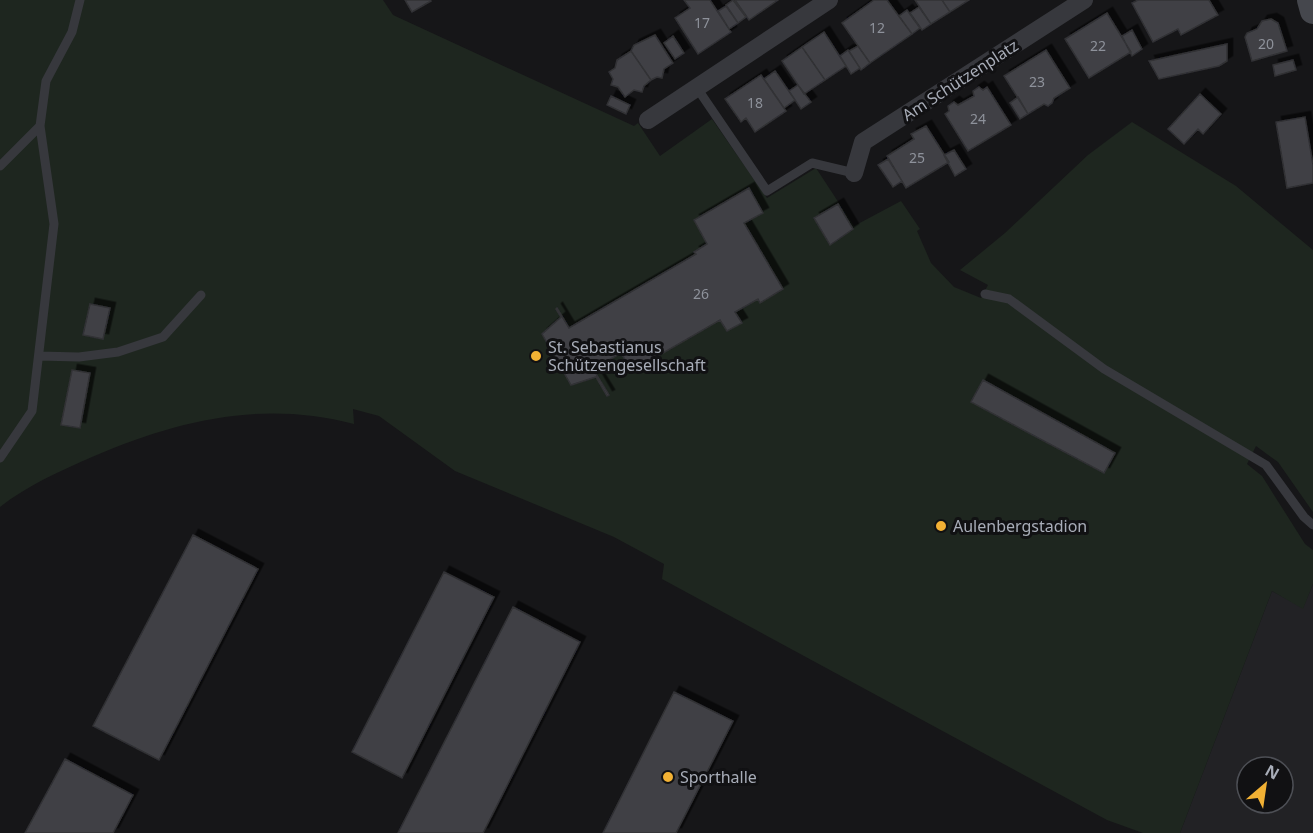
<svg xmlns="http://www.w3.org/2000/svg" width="1313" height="833" font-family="'Noto Sans',sans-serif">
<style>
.built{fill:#222225;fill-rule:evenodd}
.green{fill:#1e261f}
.building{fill:#404145;stroke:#303034;stroke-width:1.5;filter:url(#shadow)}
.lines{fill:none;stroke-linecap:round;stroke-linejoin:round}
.lane{stroke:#37383d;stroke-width:9}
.street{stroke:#37383d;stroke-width:18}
.secondary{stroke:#45474d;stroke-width:26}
.poi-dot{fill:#f2b134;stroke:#111113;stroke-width:2}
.labels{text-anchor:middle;stroke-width:6;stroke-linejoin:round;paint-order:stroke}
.number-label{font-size:14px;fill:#8e929b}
.street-label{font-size:16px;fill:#a8adb8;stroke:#111113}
.poi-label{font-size:16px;fill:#a8adb8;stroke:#111113;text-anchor:start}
</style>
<defs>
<filter id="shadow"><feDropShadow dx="5.5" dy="-5.5" stdDeviation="0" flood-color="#0009"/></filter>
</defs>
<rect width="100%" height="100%" fill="#161618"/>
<!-- built -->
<path class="built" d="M 1313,584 L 1313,833 L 1180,833 L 1272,591 L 1303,608 ZM 1247,767 L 1283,767 L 1283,803 L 1247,803 Z"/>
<!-- green -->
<path class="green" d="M 0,0 L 383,0 L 393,15 L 634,126 L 638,123 L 660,156 L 712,119 L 767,198 L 816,168 L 854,226 L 901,201 L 920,229 L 917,231 L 931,263 L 954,287 L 981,298 L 988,285 L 960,270 L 1005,233 L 1088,155 L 1132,122 L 1236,186 L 1313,250 L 1313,512 L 1278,462 L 1256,446 L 1247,464 L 1262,476 L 1305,544 L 1313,550 L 1313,584 L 1303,609 L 1272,591 L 1180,833 L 1143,833 L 1107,820 L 662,579 L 664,564 L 614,537 L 455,471 L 379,416 L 353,409 L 354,424 C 262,400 178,420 92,457 C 60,471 28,485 0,507 Z"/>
<!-- building -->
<path class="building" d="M 405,0 L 430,0 L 431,1 L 412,12 Z
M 684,0 L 710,0 L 731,32 L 698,54 L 675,18 L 690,8 Z
M 733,0 L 746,17 L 738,23 L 726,5 Z
M 735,0 L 778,0 L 749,20 Z
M 874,0 L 887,0 L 912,34 L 870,63 L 842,23 Z
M 915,0 L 942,0 L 950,12 L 931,24 Z
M 942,0 L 969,0 L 950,12 Z
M 1138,0 L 1209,0 L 1218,15 L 1181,35 L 1178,29 L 1153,42 L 1132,3 Z
M 726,6 L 738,23 L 729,29 L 718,11 Z
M 919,7 L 931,24 L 922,30 L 910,13 Z
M 907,10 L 920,28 L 912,34 L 899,16 Z
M 1107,13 L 1131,52 L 1089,78 L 1065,39 Z
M 1271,19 L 1278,23 L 1287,51 L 1252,61 L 1245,37 L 1247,33 L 1257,29 L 1262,21 Z
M 1132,30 L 1142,49 L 1132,56 L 1122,36 Z
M 824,32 L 846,66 L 825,80 L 802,47 Z
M 655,35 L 673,63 L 664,69 L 662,78 L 657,77 L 651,80 L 631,51 L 634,45 Z
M 673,36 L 684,53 L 675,59 L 664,43 Z
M 1227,44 L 1227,61 L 1219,66 L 1159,79 L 1149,61 Z
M 858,46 L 870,63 L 861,70 L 849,51 Z
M 802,47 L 825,80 L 804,94 L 782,61 Z
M 848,50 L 860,68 L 851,74 L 840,56 Z
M 1046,50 L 1070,88 L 1054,98 L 1052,103 L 1048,106 L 1044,104 L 1028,114 L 1004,76 Z
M 631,51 L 651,80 L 644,86 L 642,92 L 634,90 L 625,97 L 618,87 L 611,85 L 613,79 L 609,72 L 615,68 L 617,60 Z
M 1293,60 L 1296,70 L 1275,76 L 1273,65 Z
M 775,71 L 795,100 L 784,108 L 764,79 Z
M 761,75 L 786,111 L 755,132 L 746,118 L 741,122 L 725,99 Z
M 798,85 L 811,102 L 801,109 L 789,91 Z
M 979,87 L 983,90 L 987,87 L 1011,125 L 968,151 L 945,114 L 949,111 L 948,106 L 954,102 L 958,105 L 974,96 L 973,91 Z
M 1200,94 L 1221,114 L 1203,134 L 1198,129 L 1184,144 L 1168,129 Z
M 611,96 L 630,105 L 626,114 L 607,105 Z
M 1018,97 L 1028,114 L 1020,119 L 1010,103 Z
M 1305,117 L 1313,165 L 1313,183 L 1287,188 L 1276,122 Z
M 926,126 L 949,162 L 906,188 L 887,156 L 914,139 L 911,134 Z
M 954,150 L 966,169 L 955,176 L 944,155 Z
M 888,159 L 902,181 L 893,187 L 878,165 Z
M 749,188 L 763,213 L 744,223 L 783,289 L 760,303 L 758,299 L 735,312 L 742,323 L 727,331 L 720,320 L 632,371 L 621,353 L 593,369 L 609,395 L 607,396 L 596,377 L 571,385 L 542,334 L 561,317 L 556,309 L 557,308 L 569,328 L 696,254 L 694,252 L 707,244 L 694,220 Z
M 838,204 L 853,229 L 830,245 L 814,218 Z
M 90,304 L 110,308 L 103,339 L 83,335 Z
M 72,370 L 90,373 L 80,428 L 61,425 Z
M 983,380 L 1115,453 L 1104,473 L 971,402 Z
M 193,535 L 258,569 L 159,760 L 93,726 Z
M 444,572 L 494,597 L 402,778 L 352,752 Z
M 513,607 L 580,642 L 483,833 L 398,833 Z
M 674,692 L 733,721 L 676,833 L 603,833 Z
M 65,759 L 133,795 L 113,833 L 25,833 Z"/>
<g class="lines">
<!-- lane -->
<path class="lane" d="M 697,88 L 767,191 L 812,163 L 854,173
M 0,166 L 40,126
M 985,294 L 1009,299 L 1104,369 L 1266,465 L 1304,517 L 1313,525
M 39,356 L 79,357 L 118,352 L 163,337 L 201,295
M 0,458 L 32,411 L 54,224 L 40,126 L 46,81 L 72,32 L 80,0"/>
<!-- street -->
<path class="street" d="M 648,120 L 829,0
M 854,173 L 863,142 L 1084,0"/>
<!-- secondary -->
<path class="secondary" d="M 1310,0 L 1313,11"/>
</g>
<!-- markers -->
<g class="poi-dot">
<circle cx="536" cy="356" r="6"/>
<circle cx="941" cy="526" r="6"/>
<circle cx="668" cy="777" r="6"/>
</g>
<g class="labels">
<!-- number labels -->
<g class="number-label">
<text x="702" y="28">17</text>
<text x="877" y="33">12</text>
<text x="1266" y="49">20</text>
<text x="1098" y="51">22</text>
<text x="1037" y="87">23</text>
<text x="755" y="108">18</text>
<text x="978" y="124">24</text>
<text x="917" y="163">25</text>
<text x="701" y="299">26</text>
</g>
<!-- street labels -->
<g class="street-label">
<text transform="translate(960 80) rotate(-33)" y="6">Am Schützenplatz</text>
</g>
<!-- poi labels -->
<g class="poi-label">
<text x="548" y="353">St. Sebastianus<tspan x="548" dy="18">Schützengesellschaft</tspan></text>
<text x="953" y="532">Aulenbergstadion</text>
<text x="680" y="783">Sporthalle</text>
</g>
</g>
<!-- north arrow -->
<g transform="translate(1265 785) rotate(29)"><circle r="28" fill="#111113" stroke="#4d4f55" stroke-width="1.5"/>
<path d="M0-4.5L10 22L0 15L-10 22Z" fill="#f2b134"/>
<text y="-9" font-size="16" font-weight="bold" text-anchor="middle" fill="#a8adb8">N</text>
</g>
</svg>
